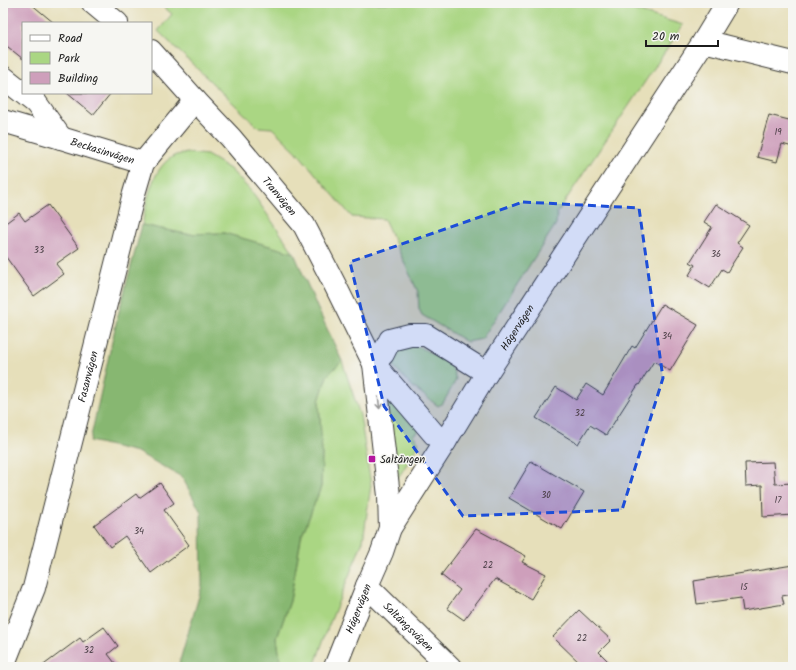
<svg xmlns="http://www.w3.org/2000/svg" width="796" height="670" font-family="Kalam,sans-serif">
<style>
.green{fill:#aad683;stroke:#637950}
.forest{fill:#87b771;stroke:#526a46}
.building{fill:#ce9fbb}
.lines{fill:none;stroke-linecap:round;stroke-linejoin:round}
.minor-casing{stroke:#3a3934;stroke-width:24}
.minor{stroke:#fff;stroke-width:22}
.oneway{stroke:#999}
.marked{fill:#1d4ed8;fill-opacity:0.2;stroke:#1d4ed8;stroke-width:3;stroke-dasharray:8 5;stroke-linejoin:round}
.poi-dot{fill:#b5179e;stroke:#f6f6f2;stroke-width:1.5}
.labels{text-anchor:middle;stroke-width:3;stroke-linejoin:round;paint-order:stroke}
.number-label{font-size:9px;fill:#483d44}
.street-label{font-size:11px;fill:#1c1c1c;stroke:#f6f6f2}
.poi-label{font-size:11px;fill:#1c1c1c;stroke:#f6f6f2;text-anchor:start}
</style>
<rect width="100%" height="100%" fill="#f6f6f2"/>
<filter id="ink" filterUnits="userSpaceOnUse"><feTurbulence type="fractalNoise" baseFrequency=".025" numOctaves="2"/><feDisplacementMap in="SourceGraphic" scale="8" xChannelSelector="R" yChannelSelector="G"/><feConvolveMatrix kernelMatrix="1 2 1 2 8 2 1 2 1" color-interpolation-filters="sRGB"/></filter>
<filter id="wash" filterUnits="userSpaceOnUse"><feTurbulence type="fractalNoise" baseFrequency=".012" numOctaves="4" result="noise"/><feDisplacementMap in="SourceGraphic" scale="16" xChannelSelector="R" yChannelSelector="G"/><feGaussianBlur stdDeviation="0.9" result="paint"/><feColorMatrix in="noise" values="0 0 0 0 0 0 0 0 0 0 0 0 0 0 0 0 0 1.4 0 .05"/><feComposite in="paint" operator="in"/></filter>
<g filter="url(#wash)">
<rect width="100%" height="100%" fill="#e6dfba"/>
<!-- green -->
<path class="green" d="M 159,3 L 611,3 L 683,25 L 557,213 L 556,224 L 482,339 L 467,342 L 422,315 L 419,309 L 418,292 L 384,219 L 352,217 L 296,151 L 272,128 L 258,127 L 158,31 L 172,14 Z
M 188,153 L 207,155 L 230,169 L 251,191 L 294,253 L 224,233 L 186,234 L 142,225 C 147,202 151,170 172,157 C 176,154 183,154 188,153 Z
M 403,346 L 418,346 L 448,363 L 453,370 L 455,376 L 456,380 L 443,403 L 438,406 L 412,386 L 396,369 L 392,363 L 391,356 L 396,349 Z
M 342,361 L 360,415 L 371,485 L 363,541 L 327,630 L 314,667 L 281,667 L 277,638 L 290,601 L 301,538 L 321,487 L 322,453 L 319,401 L 327,376 Z
M 386,401 L 395,407 L 419,430 L 413,435 L 418,441 L 418,446 L 395,483 Z"/>
<!-- forest -->
<path class="forest" d="M 142,225 L 186,234 L 224,233 L 294,253 L 317,307 L 342,361 L 327,376 L 319,401 L 322,453 L 321,487 L 301,538 L 290,601 L 277,638 L 281,667 L 178,667 L 202,586 L 201,512 L 182,477 L 137,452 L 90,441 L 117,319 Z"/>
<g id="blocks">
<!-- building -->
<path class="building" d="M 3,3 L 30,3 L 54,23 L 23,23 L 23,59 L 3,43 Z
M 67,93 L 111,93 L 93,115 Z
M 769,115 L 793,121 L 793,147 L 782,144 L 777,162 L 757,157 Z
M 716,204 L 749,225 L 737,243 L 743,247 L 727,272 L 722,269 L 710,288 L 689,275 L 695,265 L 690,262 L 712,227 L 704,222 Z
M 48,205 L 79,248 L 56,264 L 64,274 L 34,296 L 3,253 L 3,225 L 19,213 L 25,221 Z
M 662,304 L 698,325 L 670,371 L 654,361 L 639,385 L 638,385 L 606,435 L 590,425 L 578,444 L 536,418 L 556,387 L 576,400 L 586,384 L 603,395 L 632,346 L 635,348 Z
M 531,461 L 584,492 L 562,529 L 509,498 Z
M 773,462 L 775,484 L 793,483 L 793,515 L 763,517 L 762,485 L 746,486 L 745,463 Z
M 160,483 L 174,503 L 164,510 L 189,545 L 151,573 L 125,536 L 110,547 L 94,525 L 136,494 L 139,498 Z
M 476,529 L 526,556 L 522,562 L 546,574 L 531,599 L 495,579 L 464,620 L 447,608 L 460,590 L 441,575 Z
M 793,565 L 793,594 L 782,596 L 784,604 L 743,611 L 741,598 L 697,604 L 694,581 Z
M 579,610 L 611,640 L 599,652 L 614,667 L 584,667 L 553,637 Z
M 104,627 L 118,646 L 108,654 L 118,667 L 41,667 L 80,638 L 83,642 Z"/>
</g>
</g>
<g filter="url(#ink)">
<use href="#blocks" fill-opacity="0" stroke="#3a3934" stroke-width="1"/>
<g class="lines">
<defs>
<g id="minor">
<path d="M 93,3 L 117,23"/>
<path d="M 704,41 L 793,63"/>
<path id="s1" d="M 151,51 L 195,100 L 231,138 L 304,225 L 335,285 L 374,364 L 434,434 L 445,442"/>
<path d="M 3,77 L 36,103 L 61,138"/>
<path id="s2" d="M 3,121 L 61,138 L 143,163"/>
<path d="M 390,528 L 389,496 L 374,364 L 383,354 L 390,340 L 410,335 L 426,335 L 487,373"/>
<path id="s3" d="M 367,586 L 450,667"/>
<path id="s4" d="M 3,666 L 34,588 L 133,197 L 143,163 L 195,100"/>
<path id="s5" d="M 335,667 L 367,586 L 382,552 L 390,528 L 445,442 L 487,373 L 704,41 L 727,3"/>
</g>
</defs>
<!-- minor casing -->
<use href="#minor" class="minor-casing"/>
<!-- minor -->
<use href="#minor" class="minor"/>
</g>
<!-- one-way arrows -->
<defs><path id="oneway-shaft" d="M-6 0H5M1.5-3L5.5 0L1.5 3" fill="none" stroke-width="1.6" stroke-linecap="round" stroke-linejoin="round"/></defs>
<use class="oneway" href="#oneway-shaft" transform="translate(379 403) rotate(84)"/>
</g>
<!-- marked area -->
<path class="marked" d="M 523,202 L 639,208 L 663,378 L 622,510 L 463,516 L 384,406 L 350,262 Z"/>
<!-- markers -->
<rect class="poi-dot" x="368" y="455" width="8" height="8" rx="2"/>
<g class="labels">
<!-- number labels -->
<g class="number-label">
<text x="778" y="135">19</text>
<text x="39" y="253">33</text>
<text x="716" y="257">36</text>
<text x="667" y="339">34</text>
<text x="580" y="416">32</text>
<text x="546" y="498">30</text>
<text x="778" y="503">17</text>
<text x="139" y="534">34</text>
<text x="488" y="568">22</text>
<text x="744" y="590">15</text>
<text x="582" y="641">22</text>
<text x="89" y="653">32</text>
</g>
<!-- street labels -->
<g class="street-label">
<text dy="4" stroke="none"><textPath href="#s2" startOffset="104">Beckasinvägen</textPath></text>
<text dy="4" stroke="none"><textPath href="#s1" startOffset="194">Tranvägen</textPath></text>
<text dy="4" stroke="none"><textPath href="#s5" startOffset="387">Hägervägen</textPath></text>
<text dy="4" stroke="none"><textPath href="#s4" startOffset="302">Fasanvägen</textPath></text>
<text dy="4" stroke="none"><textPath href="#s5" startOffset="63">Hägervägen</textPath></text>
<text dy="4" stroke="none"><textPath href="#s3" startOffset="58">Saltängsvägen</textPath></text>
</g>
<!-- poi labels -->
<g class="poi-label">
<text x="380" y="463">Saltängen</text>
</g>
</g>
<!-- margin -->
<rect width="796" height="670" fill="none" stroke="#f6f6f2" stroke-width="16"/>
<!-- legend -->
<rect x="22" y="22" width="130" height="72" fill="#f6f6f2" stroke="#9f9f9c"/>
<rect x="30" y="35" width="20" height="6" fill="#ffffff" stroke="#9f9f9c"/>
<text x="58" y="42" font-size="12" fill="#1c1c1c">Road</text>
<rect x="30" y="52" width="20" height="12" fill="#aad683" stroke="#9f9f9c"/>
<text x="58" y="62" font-size="12" fill="#1c1c1c">Park</text>
<rect x="30" y="72" width="20" height="12" fill="#ce9fbb" stroke="#9f9f9c"/>
<text x="58" y="82" font-size="12" fill="#1c1c1c">Building</text>
<!-- scale -->
<path d="M646 40v6h72v-6" fill="none" stroke="#1c1c1c" stroke-width="2"/>
<text x="652" y="40" font-size="12" fill="#1c1c1c" stroke="#f6f6f2" stroke-width="3" paint-order="stroke">20 m</text>
</svg>
